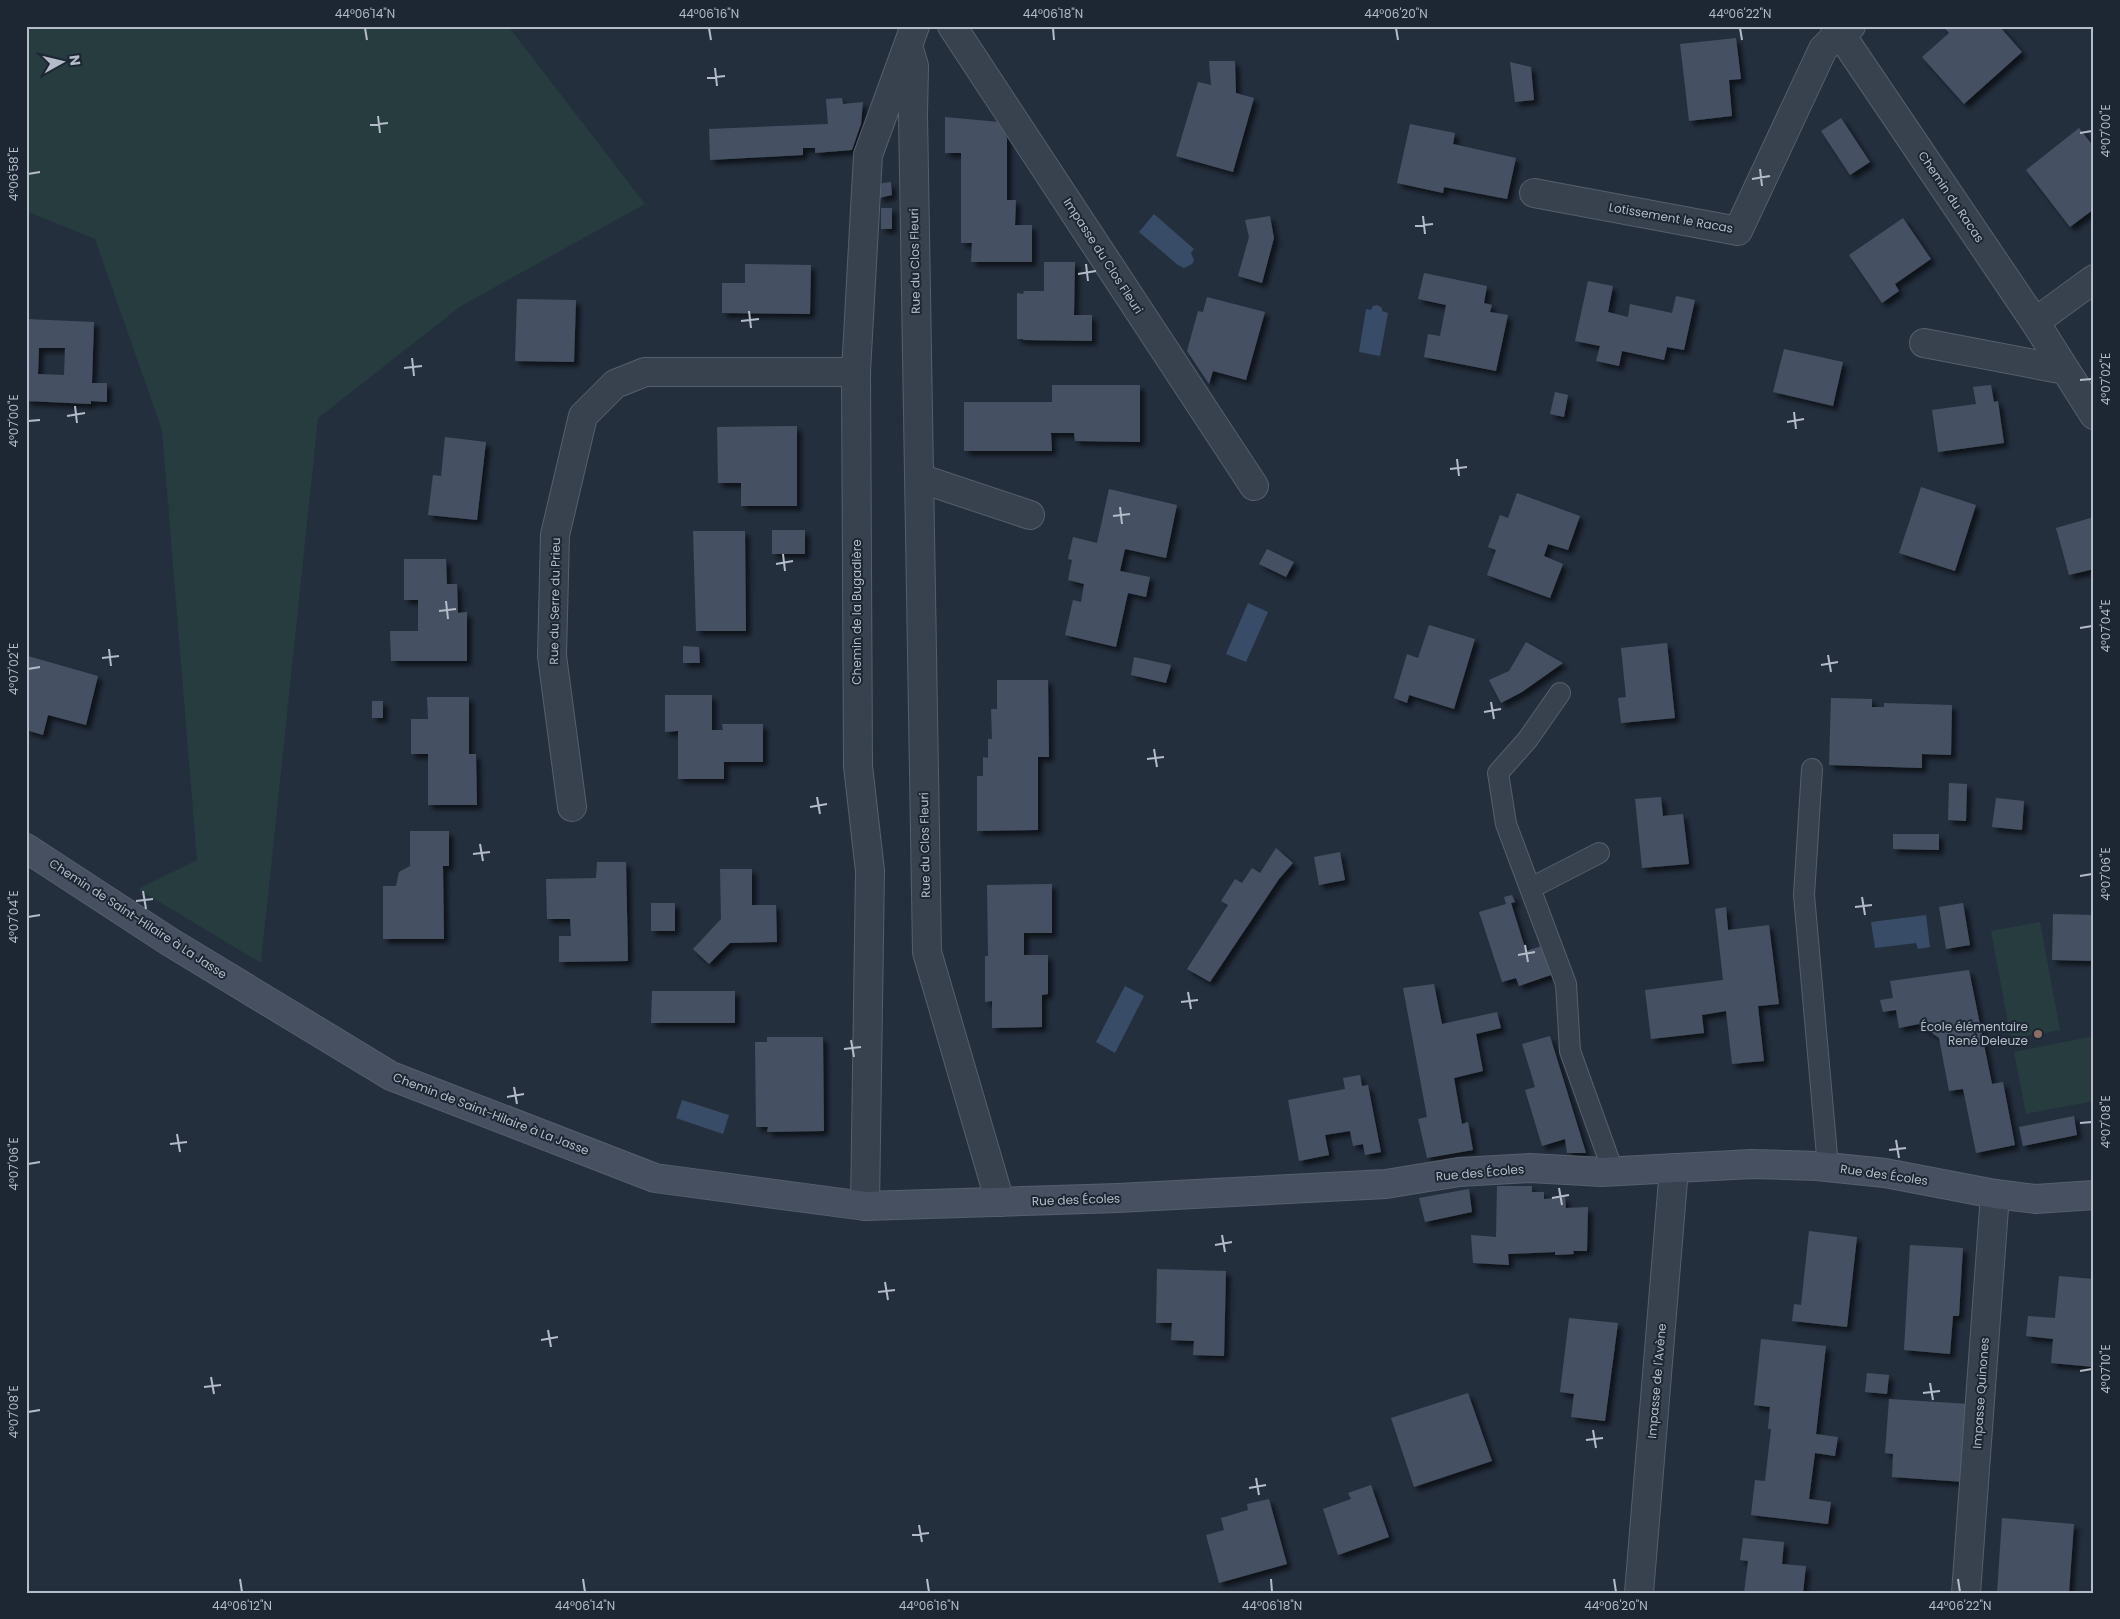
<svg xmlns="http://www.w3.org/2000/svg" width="2120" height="1619" font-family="Poppins,sans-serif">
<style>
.green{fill:#263c3f}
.water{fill:#394c67}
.building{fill:#455162;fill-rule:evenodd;filter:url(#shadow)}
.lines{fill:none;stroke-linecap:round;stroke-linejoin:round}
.lane-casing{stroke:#565f6c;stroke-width:22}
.street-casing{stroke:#565f6c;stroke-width:30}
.secondary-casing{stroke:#565f6c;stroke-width:30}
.lane{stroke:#38414e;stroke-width:20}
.street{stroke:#38414e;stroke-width:28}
.secondary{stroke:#465061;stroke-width:28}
.ticks{fill:none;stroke:#b4bcc9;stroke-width:2}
.education-dot{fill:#8d6e63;stroke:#1d2633;stroke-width:2}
.labels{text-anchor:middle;stroke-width:4;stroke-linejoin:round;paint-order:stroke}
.street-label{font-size:12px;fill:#b4bcc9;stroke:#1d2633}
.poi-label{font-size:12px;fill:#b4bcc9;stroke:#1d2633;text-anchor:end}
.neatline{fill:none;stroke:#b4bcc9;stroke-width:2}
.ticks-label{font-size:12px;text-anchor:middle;fill:#b4bcc9}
</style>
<defs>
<filter id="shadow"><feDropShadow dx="4.5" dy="4.5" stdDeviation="2.5" flood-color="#0009"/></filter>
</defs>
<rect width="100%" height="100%" fill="#242f3e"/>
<!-- green -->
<path class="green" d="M 26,26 L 508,26 L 645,204 L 461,306 L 318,418 L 261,963 L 138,889 L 197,860 L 162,430 L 95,239 L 26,211 Z
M 2040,922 L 2060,1030 L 2011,1039 L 1991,931 Z
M 2094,1036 L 2094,1101 L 2026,1114 L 2014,1052 Z"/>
<!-- water -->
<path class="water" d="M 1154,214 L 1194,249 L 1191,253 L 1194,260 L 1192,264 L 1184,268 L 1178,265 L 1139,232 Z
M 1377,305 L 1382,308 L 1382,311 L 1388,313 L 1380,356 L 1359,352 L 1366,309 L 1371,310 L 1373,306 Z
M 1248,603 L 1268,612 L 1246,662 L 1226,654 Z
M 1926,915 L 1930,947 L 1918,949 L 1916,943 L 1875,948 L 1871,922 Z
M 1125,986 L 1144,996 L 1115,1053 L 1096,1042 Z
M 682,1100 L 729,1115 L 723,1134 L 676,1118 Z"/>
<!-- building -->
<path class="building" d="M 1943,26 L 1999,26 L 2022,52 L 1964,104 L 1922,57 L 1949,33 Z
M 1736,38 L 1741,79 L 1729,80 L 1732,116 L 1689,121 L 1680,44 Z
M 1209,61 L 1235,61 L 1236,93 L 1254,98 L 1233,172 L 1176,156 L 1198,82 L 1211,85 Z
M 1510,62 L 1531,67 L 1534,100 L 1515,102 Z
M 842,98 L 843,104 L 863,102 L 861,124 L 852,150 L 815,153 L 815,148 L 803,148 L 803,155 L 710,160 L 709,129 L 828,124 L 826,99 Z
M 945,117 L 999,122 L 1007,138 L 1007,200 L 1016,200 L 1015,225 L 1032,225 L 1032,262 L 971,262 L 972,243 L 961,243 L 961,153 L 945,153 Z
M 1841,118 L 1870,162 L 1850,175 L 1821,131 Z
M 1410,124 L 1455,133 L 1453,144 L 1516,158 L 1507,199 L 1444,187 L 1443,193 L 1397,183 Z
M 2079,128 L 2094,147 L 2094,209 L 2070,227 L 2026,170 Z
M 891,182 L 892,195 L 879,198 L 877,184 Z
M 881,208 L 892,208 L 892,229 L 881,229 Z
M 1270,216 L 1274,238 L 1262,283 L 1238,276 L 1249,237 L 1245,220 Z
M 1903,218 L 1931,259 L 1895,284 L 1899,291 L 1882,303 L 1849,255 Z
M 1044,262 L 1075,262 L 1074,315 L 1092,315 L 1092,341 L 1023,340 L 1023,339 L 1017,339 L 1017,293 L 1023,294 L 1024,291 L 1044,291 Z
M 745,264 L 811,265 L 810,314 L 722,313 L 722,283 L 745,283 Z
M 1424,273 L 1487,286 L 1484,303 L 1492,305 L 1490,312 L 1508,315 L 1496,371 L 1424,357 L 1428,334 L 1440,336 L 1446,305 L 1418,299 Z
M 1588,281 L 1613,286 L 1608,312 L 1628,317 L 1630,304 L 1672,313 L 1676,296 L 1695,300 L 1684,350 L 1667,347 L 1664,360 L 1622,351 L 1619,366 L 1596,361 L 1600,346 L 1575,341 Z
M 1207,297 L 1265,312 L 1246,380 L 1213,371 L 1209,384 L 1187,351 L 1198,311 L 1203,312 Z
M 517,299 L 576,300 L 574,362 L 515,361 Z
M 26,319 L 94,322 L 92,383 L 107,383 L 107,402 L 91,401 L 91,404 L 26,401 ZM 39,348 L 65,348 L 64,375 L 38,374 Z
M 1784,349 L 1843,362 L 1833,406 L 1773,392 Z
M 1052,385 L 1140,385 L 1140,442 L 1075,441 L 1074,433 L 1051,433 L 1052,451 L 964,451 L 964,402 L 1052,402 Z
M 1991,385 L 1994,402 L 1998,401 L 2004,443 L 1938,452 L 1932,410 L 1976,404 L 1973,387 Z
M 1555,392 L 1568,395 L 1564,417 L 1550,414 Z
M 797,426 L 797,506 L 741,506 L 741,483 L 718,483 L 717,427 Z
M 445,437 L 486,442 L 477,520 L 428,515 L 433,475 L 441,476 Z
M 1921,487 L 1976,505 L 1955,571 L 1899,553 Z
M 1109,489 L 1177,505 L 1166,558 L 1125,549 L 1120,571 L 1150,577 L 1146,597 L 1128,593 L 1116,647 L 1065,635 L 1073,600 L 1081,602 L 1084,584 L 1068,580 L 1072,560 L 1068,559 L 1073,537 L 1097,543 Z
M 1517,493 L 1580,516 L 1568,550 L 1548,544 L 1544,556 L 1563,564 L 1550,598 L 1487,575 L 1496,550 L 1488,547 L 1500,515 L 1508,518 Z
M 2094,517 L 2094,569 L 2069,575 L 2056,528 Z
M 772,530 L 805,530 L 805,554 L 772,554 Z
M 693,531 L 745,531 L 746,631 L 696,631 Z
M 1267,549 L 1294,562 L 1286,577 L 1259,564 Z
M 404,559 L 446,559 L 447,584 L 457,584 L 458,613 L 467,612 L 467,661 L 391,661 L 390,631 L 418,631 L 418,600 L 404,600 Z
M 1429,625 L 1475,639 L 1454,709 L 1409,695 L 1407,703 L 1394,698 L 1407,654 L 1418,658 Z
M 1526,642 L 1563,663 L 1522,692 L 1501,703 L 1489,680 L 1509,671 Z
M 1667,643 L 1675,718 L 1621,723 L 1618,698 L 1626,697 L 1621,648 Z
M 683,646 L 699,647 L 700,663 L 683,663 Z
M 28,656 L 98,676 L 86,725 L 48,715 L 43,735 L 26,730 Z
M 1134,657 L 1171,665 L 1166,683 L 1131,675 Z
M 997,680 L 1048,680 L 1049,757 L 1038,757 L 1038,830 L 977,831 L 977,776 L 983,776 L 983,757 L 988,758 L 988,739 L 992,739 L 991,709 L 997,709 Z
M 665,695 L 712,695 L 712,730 L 723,730 L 722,724 L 763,724 L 763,762 L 724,762 L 724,779 L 678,779 L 678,731 L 665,732 Z
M 427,697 L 469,697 L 469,754 L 476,754 L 477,805 L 428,805 L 428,754 L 411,754 L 411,719 L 428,719 Z
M 1831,698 L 1872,699 L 1872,707 L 1884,707 L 1884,703 L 1952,705 L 1951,755 L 1922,754 L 1922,768 L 1829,765 Z
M 372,701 L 383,701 L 383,718 L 372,718 Z
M 1949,783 L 1967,784 L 1966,821 L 1948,820 Z
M 1661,797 L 1663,816 L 1683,814 L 1689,864 L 1642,868 L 1635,799 Z
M 1996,798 L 2024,801 L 2022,830 L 1992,827 Z
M 410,831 L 449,831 L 449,866 L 443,866 L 444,939 L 383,939 L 383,886 L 396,886 L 399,872 L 410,866 Z
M 1893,834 L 1939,834 L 1939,850 L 1893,849 Z
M 1276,848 L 1293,863 L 1279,879 L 1210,982 L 1187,969 L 1228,905 L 1221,901 L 1235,879 L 1242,883 L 1252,868 L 1260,873 Z
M 1340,852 L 1345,880 L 1319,885 L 1314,857 Z
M 597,862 L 626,862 L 628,961 L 559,962 L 559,936 L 571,936 L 570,919 L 547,919 L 546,879 L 596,878 Z
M 720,869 L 752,869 L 752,905 L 776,905 L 777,942 L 730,943 L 709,964 L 693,949 L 721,919 Z
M 1052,884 L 1052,933 L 1024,933 L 1024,955 L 1048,955 L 1048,994 L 1042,995 L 1042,1027 L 992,1028 L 992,1001 L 985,1002 L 985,956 L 988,956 L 987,885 Z
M 1512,895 L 1515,902 L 1511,903 L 1526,951 L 1542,946 L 1551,975 L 1519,986 L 1516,978 L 1502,982 L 1479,912 L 1506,904 L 1504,897 Z
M 651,903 L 675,903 L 675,931 L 651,931 Z
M 1963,903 L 1970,945 L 1946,949 L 1939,907 Z
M 1726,907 L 1728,930 L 1769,925 L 1779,1004 L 1758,1006 L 1764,1061 L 1732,1064 L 1726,1011 L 1702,1015 L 1704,1033 L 1651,1039 L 1645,990 L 1723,980 L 1715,909 Z
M 2053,914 L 2094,915 L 2094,961 L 2052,960 Z
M 1969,970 L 1992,1084 L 2003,1082 L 2015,1145 L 1976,1153 L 1963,1089 L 1949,1091 L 1939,1038 L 1919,1024 L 1899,1028 L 1896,1010 L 1883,1012 L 1880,1000 L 1893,998 L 1890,981 Z
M 1434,984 L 1442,1024 L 1497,1012 L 1501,1028 L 1476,1034 L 1483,1071 L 1454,1078 L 1462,1124 L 1468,1122 L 1473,1150 L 1427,1158 L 1418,1119 L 1427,1117 L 1403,988 Z
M 652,991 L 735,991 L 735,1023 L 651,1023 Z
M 1550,1036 L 1586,1153 L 1567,1153 L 1565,1139 L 1542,1146 L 1525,1090 L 1535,1087 L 1522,1044 Z
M 767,1037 L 823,1037 L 824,1131 L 767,1132 L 768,1127 L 756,1127 L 755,1042 L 767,1042 Z
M 1360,1075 L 1362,1086 L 1368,1085 L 1381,1152 L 1365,1155 L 1363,1144 L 1353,1146 L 1350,1131 L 1325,1135 L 1329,1155 L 1299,1161 L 1288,1100 L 1345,1089 L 1343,1078 Z
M 2074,1116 L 2077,1135 L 2023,1146 L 2019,1127 Z
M 1497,1186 L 1532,1186 L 1532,1192 L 1544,1192 L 1544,1199 L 1565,1197 L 1566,1208 L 1588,1207 L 1587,1251 L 1573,1251 L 1574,1254 L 1555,1255 L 1555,1252 L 1508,1254 L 1509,1265 L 1473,1263 L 1471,1235 L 1496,1237 Z
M 1469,1189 L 1472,1212 L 1425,1222 L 1419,1198 Z
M 1809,1231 L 1857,1237 L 1847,1327 L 1792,1321 L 1794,1304 L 1801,1305 Z
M 1910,1245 L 1963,1248 L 1959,1316 L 1953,1316 L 1950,1354 L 1904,1350 Z
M 1157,1269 L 1226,1271 L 1224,1356 L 1193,1355 L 1194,1341 L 1171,1340 L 1172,1323 L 1156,1323 Z
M 2059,1276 L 2094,1279 L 2094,1367 L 2051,1363 L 2053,1339 L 2026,1336 L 2028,1316 L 2055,1318 Z
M 1569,1318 L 1618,1323 L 1605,1421 L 1571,1417 L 1574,1394 L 1560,1392 Z
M 1761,1339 L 1826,1346 L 1816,1434 L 1838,1437 L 1835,1456 L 1815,1453 L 1809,1499 L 1831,1502 L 1828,1524 L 1751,1515 L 1755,1480 L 1765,1481 L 1771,1429 L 1768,1429 L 1770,1407 L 1754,1405 Z
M 1867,1373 L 1889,1375 L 1887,1394 L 1865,1392 Z
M 1468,1393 L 1492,1461 L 1414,1487 L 1391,1418 Z
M 1889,1399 L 1970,1404 L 1964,1482 L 1892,1477 L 1893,1454 L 1885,1453 Z
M 1371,1485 L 1389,1537 L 1338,1555 L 1323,1509 L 1351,1499 L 1348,1493 Z
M 1269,1499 L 1287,1564 L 1219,1583 L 1206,1535 L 1224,1530 L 1221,1518 L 1248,1510 L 1247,1504 Z
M 2002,1518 L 2074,1524 L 2069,1593 L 1997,1593 Z
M 1743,1538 L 1784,1542 L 1782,1564 L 1806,1566 L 1803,1593 L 1744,1593 L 1748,1561 L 1740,1560 Z"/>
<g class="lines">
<defs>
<path id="lane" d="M 1560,693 L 1528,739 L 1498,773 L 1506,824 L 1566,984 L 1570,1051 L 1613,1171
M 1812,769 L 1804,895 L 1828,1167
M 1531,888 L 1599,853"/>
<path id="street" d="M 952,26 L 1254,486
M 1835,26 L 2035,322 L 2094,415
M 909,49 L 914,66 L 913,114 L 927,952 L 1000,1202
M 1534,193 L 1738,231 L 1823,49 L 1839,33 L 1851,26
M 2035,322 L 2094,279
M 1924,343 L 2065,370
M 919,478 L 1030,515
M 572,807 L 552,656 L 555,535 L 583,416 L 615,384 L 645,372 L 856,372
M 865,1206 L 870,871 L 858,766 L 856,372 L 868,155 L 915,26
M 1639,1593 L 1674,1168
M 1966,1593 L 1995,1194"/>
<path id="secondary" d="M 26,848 L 170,942 L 391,1076 L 655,1178 L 865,1206 L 1118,1198 L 1386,1184 L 1459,1172 L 1530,1168 L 1602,1172 L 1752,1164 L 1817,1166 L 1885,1173 L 1995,1194 L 2036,1199 L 2094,1195"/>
</defs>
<!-- lane casing -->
<use href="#lane" class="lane-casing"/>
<!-- street casing -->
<use href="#street" class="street-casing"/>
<!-- secondary casing -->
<use href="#secondary" class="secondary-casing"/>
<!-- lane -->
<use href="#lane" class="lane"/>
<!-- street -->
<use href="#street" class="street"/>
<!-- secondary -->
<use href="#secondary" class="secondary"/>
</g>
<!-- ticks -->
<path class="ticks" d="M 365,28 L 367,40M 709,28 L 711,40M 1053,28 L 1054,40M 1396,28 L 1398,40M 1740,28 L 1742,40M 715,68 L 717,86M 707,78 L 725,76M 378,116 L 380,133M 370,125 L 388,123M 2080,133 L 2092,131M 1760,169 L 1762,186M 28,174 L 40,172M 1752,179 L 1770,176M 1423,216 L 1425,234M 1415,226 L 1433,224M 1086,264 L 1088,281M 1078,274 L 1096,271M 749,311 L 751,328M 741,321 L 759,319M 412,358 L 414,376M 404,368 L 422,366M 2080,380 L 2092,379M 75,406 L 77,423M 1794,412 L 1796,429M 67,416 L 85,413M 28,421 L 40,420M 1787,422 L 1804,419M 1457,459 L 1459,476M 1450,469 L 1467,467M 1120,507 L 1122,524M 1113,516 L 1130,514M 783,554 L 785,571M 776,564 L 793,561M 446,601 L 448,619M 439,611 L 456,609M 2080,628 L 2092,626M 109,649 L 111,666M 1828,655 L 1831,672M 102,658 L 119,656M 1821,665 L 1838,662M 28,669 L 40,667M 1491,702 L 1494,719M 1484,712 L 1501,709M 1154,749 L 1157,767M 1147,759 L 1164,757M 817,797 L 820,814M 810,807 L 827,804M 480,844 L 483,861M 473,854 L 490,852M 2080,876 L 2092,874M 143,891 L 146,909M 1862,897 L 1865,915M 136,901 L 153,899M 1855,907 L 1872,905M 28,917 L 40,915M 1525,945 L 1528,962M 1518,955 L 1535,952M 1188,992 L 1191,1009M 1181,1002 L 1198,1000M 851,1040 L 854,1057M 844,1049 L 861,1047M 514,1087 L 517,1104M 507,1097 L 524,1094M 2080,1123 L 2092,1122M 177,1134 L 180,1152M 1896,1140 L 1899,1158M 170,1144 L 187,1142M 1889,1150 L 1906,1148M 28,1164 L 40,1162M 1559,1188 L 1562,1205M 1552,1198 L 1569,1195M 1222,1235 L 1225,1252M 1215,1245 L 1232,1242M 885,1282 L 888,1300M 878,1292 L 895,1290M 548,1330 L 551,1347M 541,1340 L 558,1337M 2080,1371 L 2092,1369M 211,1377 L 214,1394M 1930,1383 L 1933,1400M 204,1387 L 221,1385M 1923,1393 L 1940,1391M 28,1412 L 40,1410M 1593,1430 L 1596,1448M 1586,1440 L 1603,1438M 1256,1478 L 1259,1495M 1249,1488 L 1266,1485M 919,1525 L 922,1542M 912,1535 L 929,1533M 240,1579 L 242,1592M 583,1579 L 585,1592M 927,1579 L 929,1592M 1271,1579 L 1272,1592M 1614,1579 L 1616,1592M 1958,1579 L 1960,1592"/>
<!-- markers -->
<circle class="education-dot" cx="2038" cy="1034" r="5"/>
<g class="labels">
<!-- street labels -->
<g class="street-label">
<text transform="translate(1951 197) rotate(56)" y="4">Chemin du Racas</text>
<text transform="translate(1671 218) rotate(10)" y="4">Lotissement le Racas</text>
<text transform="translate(1103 256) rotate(57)" y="4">Impasse du Clos Fleuri</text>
<text transform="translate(915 261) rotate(-91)" y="4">Rue du Clos Fleuri</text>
<text transform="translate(555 601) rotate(-89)" y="4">Rue du Serre du Prieu</text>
<text transform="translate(857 612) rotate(-90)" y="4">Chemin de la Bugadière</text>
<text transform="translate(925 845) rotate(-91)" y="4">Rue du Clos Fleuri</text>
<text transform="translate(138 919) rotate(33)" y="4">Chemin de Saint-Hilaire à La Jasse</text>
<text transform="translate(491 1114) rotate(21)" y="4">Chemin de Saint-Hilaire à La Jasse</text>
<text transform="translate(1480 1173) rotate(-5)" y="4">Rue des Écoles</text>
<text transform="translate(1884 1175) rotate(8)" y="4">Rue des Écoles</text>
<text transform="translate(1076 1200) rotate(-2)" y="4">Rue des Écoles</text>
<text transform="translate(1657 1381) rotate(-85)" y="4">Impasse de l'Avène</text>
<text transform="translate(1981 1393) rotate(-86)" y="4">Impasse Quinones</text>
</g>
<!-- poi labels -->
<g class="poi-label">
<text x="2028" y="1031">École élémentaire<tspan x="2028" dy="14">René Deleuze</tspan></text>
</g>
</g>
<!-- border -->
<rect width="2120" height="1619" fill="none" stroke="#1d2633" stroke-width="55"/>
<!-- north arrow -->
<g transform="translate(62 62) rotate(82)" stroke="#1d2633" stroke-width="4" paint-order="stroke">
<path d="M0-4L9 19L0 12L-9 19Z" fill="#b4bcc9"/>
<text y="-8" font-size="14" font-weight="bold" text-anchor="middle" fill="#b4bcc9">N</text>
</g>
<rect x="28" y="28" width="2064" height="1564" class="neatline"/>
<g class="ticks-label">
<text x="365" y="18">44°06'14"N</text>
<text x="709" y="18">44°06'16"N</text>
<text x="1053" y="18">44°06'18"N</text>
<text x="1396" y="18">44°06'20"N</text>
<text x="1740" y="18">44°06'22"N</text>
<text transform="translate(2106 131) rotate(-90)" y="4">4°07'00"E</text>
<text transform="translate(14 174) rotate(-90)" y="4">4°06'58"E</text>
<text transform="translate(2106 379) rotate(-90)" y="4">4°07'02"E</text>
<text transform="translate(14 421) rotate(-90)" y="4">4°07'00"E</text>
<text transform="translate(2106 626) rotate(-90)" y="4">4°07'04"E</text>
<text transform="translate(14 669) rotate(-90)" y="4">4°07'02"E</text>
<text transform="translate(2106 874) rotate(-90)" y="4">4°07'06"E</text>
<text transform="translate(14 917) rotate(-90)" y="4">4°07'04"E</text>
<text transform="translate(2106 1122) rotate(-90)" y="4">4°07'08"E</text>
<text transform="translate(14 1164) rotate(-90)" y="4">4°07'06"E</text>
<text transform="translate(2106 1369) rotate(-90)" y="4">4°07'10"E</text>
<text transform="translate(14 1412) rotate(-90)" y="4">4°07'08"E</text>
<text x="242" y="1610">44°06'12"N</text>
<text x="585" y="1610">44°06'14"N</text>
<text x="929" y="1610">44°06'16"N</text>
<text x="1272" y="1610">44°06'18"N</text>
<text x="1616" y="1610">44°06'20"N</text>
<text x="1960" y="1610">44°06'22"N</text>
</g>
</svg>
